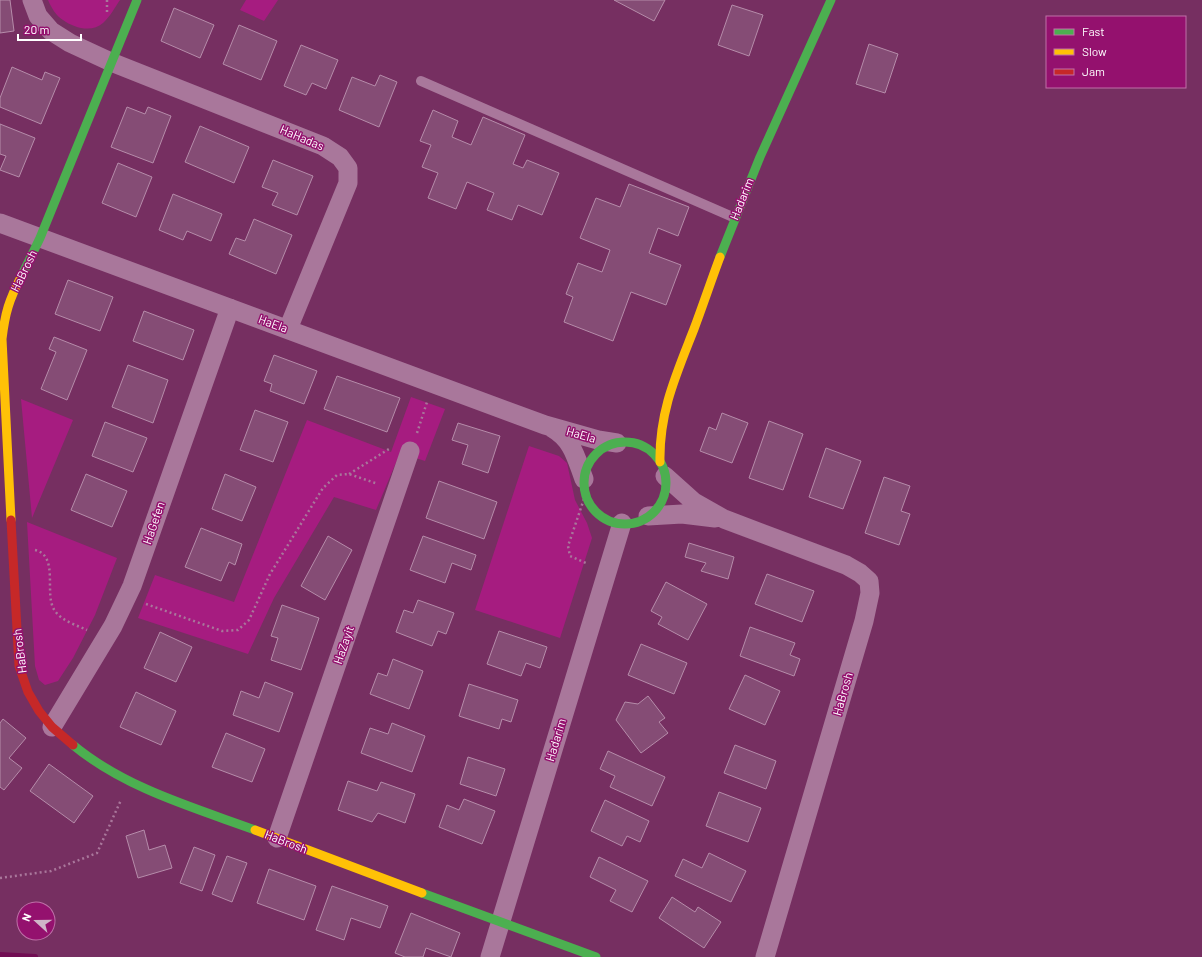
<svg xmlns="http://www.w3.org/2000/svg" width="1202" height="957" font-family="Barlow,sans-serif">
<style>
.green{fill:#a61c80}
.lines{fill:none;stroke-linecap:round;stroke-linejoin:round}
.stream{stroke:#710d53;stroke-width:6}
.building{fill:#854c75;stroke:#b68caa}
.path{stroke:#a9779b;stroke-width:2.5;stroke-dasharray:2 3;stroke-linecap:butt}
.lane{stroke:#a9779b;stroke-width:10}
.street{stroke:#a9779b;stroke-width:19}
.fast{stroke:#4caf50;stroke-width:9}
.slow{stroke:#ffc107;stroke-width:9}
.jam{stroke:#c62828;stroke-width:9}
.labels{text-anchor:middle;stroke-width:3;stroke-linejoin:round;paint-order:stroke}
.street-label{font-size:12px;fill:#fff;stroke:#94116e}
</style>
<rect width="100%" height="100%" fill="#762f61"/>
<!-- green -->
<path class="green" d="M 48,0 L 120,0 C 115,7 110,17 103,23 C 92,33 74,28 63,20 C 56,16 51,7 48,0 Z
M 246,0 L 278,0 L 264,21 L 240,10 Z
M 411,397 L 445,409 L 425,461 L 400,453 L 376,510 L 334,497 L 274,598 L 248,654 L 138,618 L 155,575 L 234,602 L 307,420 L 391,452 Z
M 21,399 L 73,420 L 32,518 Z
M 529,446 L 559,456 L 567,463 L 575,500 L 587,523 L 592,538 L 560,638 L 475,610 Z
M 27,522 L 117,558 L 95,615 L 73,658 L 58,681 L 45,685 L 39,680 L 35,666 Z"/>
<g class="lines">
<!-- stream -->
<path class="stream" d="M 0,955 L 35,957"/>
</g>
<!-- building -->
<path class="building" d="M 0,0 L 10,0 L 14,31 L 0,33 Z
M 614,0 L 665,0 L 654,21 Z
M 732,5 L 763,15 L 749,56 L 718,45 Z
M 174,8 L 214,25 L 200,58 L 161,41 Z
M 239,25 L 277,41 L 261,80 L 223,64 Z
M 869,44 L 898,54 L 885,93 L 856,84 Z
M 301,45 L 338,60 L 326,89 L 312,83 L 306,95 L 284,86 Z
M 12,67 L 42,80 L 45,72 L 60,78 L 41,124 L 0,107 L 0,98 Z
M 380,75 L 397,82 L 379,127 L 339,110 L 352,77 L 375,86 Z
M 127,107 L 145,114 L 148,107 L 171,116 L 153,163 L 111,147 Z
M 433,110 L 458,121 L 452,137 L 471,145 L 483,117 L 525,135 L 513,164 L 523,168 L 527,160 L 559,173 L 542,215 L 518,205 L 512,220 L 487,210 L 494,193 L 467,182 L 456,209 L 428,198 L 438,173 L 422,167 L 431,145 L 420,141 Z
M 0,124 L 35,138 L 19,177 L 0,170 L 6,156 L 0,154 Z
M 200,126 L 249,147 L 234,183 L 185,162 Z
M 273,160 L 313,176 L 297,215 L 272,205 L 278,193 L 262,187 Z
M 118,163 L 152,177 L 136,217 L 102,203 Z
M 629,184 L 689,207 L 678,236 L 658,228 L 649,253 L 681,265 L 666,305 L 631,292 L 613,341 L 564,322 L 573,297 L 566,294 L 578,263 L 602,272 L 610,250 L 580,238 L 596,198 L 620,207 Z
M 173,194 L 222,214 L 211,241 L 187,231 L 183,240 L 159,230 Z
M 254,219 L 292,235 L 276,274 L 229,254 L 236,238 L 245,241 Z
M 68,280 L 113,297 L 100,331 L 55,314 Z
M 144,311 L 194,330 L 183,360 L 133,341 Z
M 54,337 L 87,350 L 67,400 L 41,389 L 56,352 L 49,349 Z
M 274,355 L 317,371 L 304,404 L 270,391 L 272,384 L 264,381 Z
M 128,365 L 168,380 L 153,423 L 112,407 Z
M 337,376 L 400,398 L 387,432 L 324,409 Z
M 255,410 L 288,422 L 273,462 L 240,450 Z
M 722,413 L 748,423 L 732,463 L 700,451 L 709,427 L 716,430 Z
M 769,421 L 803,434 L 783,490 L 749,478 Z
M 105,422 L 147,438 L 133,472 L 92,456 Z
M 458,423 L 500,436 L 488,473 L 462,464 L 468,445 L 452,440 Z
M 826,448 L 861,461 L 843,509 L 809,497 Z
M 86,474 L 127,491 L 112,527 L 71,510 Z
M 225,474 L 256,487 L 242,521 L 212,509 Z
M 884,477 L 910,486 L 901,511 L 910,514 L 899,545 L 865,533 Z
M 439,481 L 497,502 L 484,539 L 426,518 Z
M 201,528 L 242,544 L 235,565 L 229,562 L 221,581 L 185,567 Z
M 328,536 L 352,550 L 325,600 L 301,586 Z
M 423,536 L 476,555 L 471,570 L 452,563 L 445,583 L 410,570 Z
M 689,543 L 734,557 L 728,579 L 701,571 L 706,563 L 685,557 Z
M 767,574 L 814,591 L 802,622 L 755,604 Z
M 666,582 L 707,604 L 688,640 L 658,624 L 662,617 L 651,611 Z
M 418,600 L 454,613 L 446,634 L 438,631 L 432,646 L 396,632 L 404,610 L 413,613 Z
M 282,605 L 319,618 L 301,670 L 271,660 L 278,638 L 271,636 Z
M 750,627 L 795,643 L 790,655 L 800,659 L 794,676 L 740,656 Z
M 499,631 L 547,647 L 540,668 L 526,663 L 521,676 L 487,664 Z
M 160,632 L 192,647 L 176,682 L 144,668 Z
M 641,644 L 687,663 L 674,694 L 628,675 Z
M 393,659 L 423,671 L 409,709 L 370,694 L 378,673 L 387,676 Z
M 745,675 L 780,691 L 765,725 L 729,709 Z
M 265,682 L 293,693 L 279,732 L 233,715 L 241,691 L 259,698 Z
M 469,684 L 518,700 L 511,722 L 502,719 L 499,729 L 459,716 Z
M 136,692 L 176,711 L 161,745 L 120,727 Z
M 648,696 L 665,718 L 659,722 L 668,733 L 641,753 L 616,720 L 625,702 L 638,704 Z
M 3,719 L 26,738 L 9,758 L 22,768 L 4,790 L 0,787 L 0,723 Z
M 392,723 L 425,736 L 412,772 L 361,753 L 370,728 L 388,734 Z
M 226,733 L 265,749 L 252,782 L 212,767 Z
M 735,745 L 776,761 L 766,789 L 724,773 Z
M 608,751 L 665,777 L 652,806 L 610,787 L 615,776 L 600,769 Z
M 468,757 L 505,769 L 496,796 L 460,784 Z
M 49,764 L 93,796 L 74,823 L 30,791 Z
M 348,781 L 377,791 L 381,782 L 415,794 L 405,823 L 378,813 L 372,822 L 338,810 Z
M 719,792 L 761,808 L 748,842 L 706,826 Z
M 464,799 L 495,811 L 482,844 L 439,827 L 447,805 L 459,810 Z
M 605,800 L 649,821 L 640,842 L 627,836 L 622,846 L 591,831 Z
M 144,830 L 149,850 L 165,845 L 172,868 L 138,878 L 126,836 Z
M 194,847 L 215,855 L 202,891 L 180,883 Z
M 709,853 L 746,871 L 731,902 L 675,876 L 683,859 L 702,868 Z
M 227,856 L 247,863 L 232,902 L 212,894 Z
M 599,857 L 648,881 L 632,912 L 610,901 L 616,890 L 590,877 Z
M 269,869 L 316,886 L 304,920 L 257,903 Z
M 332,886 L 388,906 L 380,928 L 351,918 L 344,940 L 316,930 Z
M 672,897 L 695,912 L 698,907 L 721,922 L 704,948 L 659,918 Z
M 411,913 L 460,933 L 451,957 L 426,948 L 423,957 L 405,957 L 395,953 Z"/>
<g class="lines">
<!-- path -->
<path class="path" d="M 107,0 L 107,12
M 417,433 L 427,402
M 349,474 L 389,449
M 584,499 L 568,546 L 570,556 L 588,564
M 35,550 C 60,556 43,595 55,611 C 62,621 76,625 87,630
M 146,604 L 222,631 L 238,630 L 249,620 L 270,574 L 323,488 L 337,475 L 349,474 L 378,484
M 0,878 L 51,871 L 97,853 L 121,800"/>
<!-- lane -->
<path class="lane" d="M 421,81 L 735,218"/>
<!-- street -->
<path class="street" d="M 32,0 L 38,16 L 51,31 L 70,43 L 111,62 L 323,146 L 340,157 L 348,168 L 348,183 L 288,329
M 0,223 L 545,425 L 598,440 L 617,443
M 552,428 C 573,440 576,458 584,479
M 665,476 L 694,502 L 724,519 L 846,565 L 860,573 L 869,581 L 870,593 L 864,621 L 765,957
M 648,516 L 682,514 L 715,518
M 52,727 L 113,626 L 132,586 L 230,308
M 277,838 L 410,451
M 490,957 L 622,523"/>
<!-- fast -->
<path class="fast" d="M 720,257 L 760,157 L 831,0
M 21,277 L 40,238 L 137,0
M584 483a41 41 0 1 1 82 0a41 41 0 1 1-82 0Z
M 73,745 C 125,788 192,807 255,830
M 422,893 L 596,957"/>
<!-- slow -->
<path class="slow" d="M 660,462 C 659,412 676,375 694,329 C 703,305 711,281 720,257
M 11,520 L 2,339 C 5,313 9,300 21,277
M 255,830 L 422,893"/>
<!-- jam -->
<path class="jam" d="M 11,520 L 19,666 L 28,692 L 39,711 L 52,727 L 73,745"/>
</g>
<g class="labels">
<!-- street labels -->
<g class="street-label">
<text transform="translate(302 138) rotate(23)" y="4">HaHadas</text>
<text transform="translate(742 199) rotate(-68)" y="4">Hadarim</text>
<text transform="translate(24 271) rotate(-64)" y="4">HaBrosh</text>
<text transform="translate(273 324) rotate(20)" y="4">HaEla</text>
<text transform="translate(581 435) rotate(16)" y="4">HaEla</text>
<text transform="translate(154 523) rotate(-71)" y="4">HaGefen</text>
<text transform="translate(344 645) rotate(-71)" y="4">HaZayit</text>
<text transform="translate(20 651) rotate(-97)" y="4">HaBrosh</text>
<text transform="translate(843 694) rotate(-74)" y="4">HaBrosh</text>
<text transform="translate(556 740) rotate(-73)" y="4">Hadarim</text>
<text transform="translate(286 842) rotate(21)" y="4">HaBrosh</text>
</g>
</g>
<!-- legend -->
<rect x="1046" y="16" width="140" height="72" fill="#94116e" stroke="#bf70a8"/>
<rect x="1054" y="29" width="20" height="6" fill="#4caf50" stroke="#bf70a8"/>
<text x="1082" y="36" font-size="12" fill="#ffffff">Fast</text>
<rect x="1054" y="49" width="20" height="6" fill="#ffc107" stroke="#bf70a8"/>
<text x="1082" y="56" font-size="12" fill="#ffffff">Slow</text>
<rect x="1054" y="69" width="20" height="6" fill="#c62828" stroke="#bf70a8"/>
<text x="1082" y="76" font-size="12" fill="#ffffff">Jam</text>
<!-- north arrow -->
<g transform="translate(36 921) rotate(291)"><circle r="19" fill="#94116e" stroke="#bf70a8"/>
<path d="M0-3L7 15L0 10L-7 15Z" fill="#cfb6c8"/>
<text y="-6" font-size="11" font-weight="bold" text-anchor="middle" fill="#ffffff">N</text>
</g>
<!-- scale -->
<path d="M18 34v6h63v-6" fill="none" stroke="#ffffff" stroke-width="2"/>
<text x="24" y="34" font-size="12" fill="#ffffff" stroke="#94116e" stroke-width="3" paint-order="stroke">20 m</text>
</svg>
